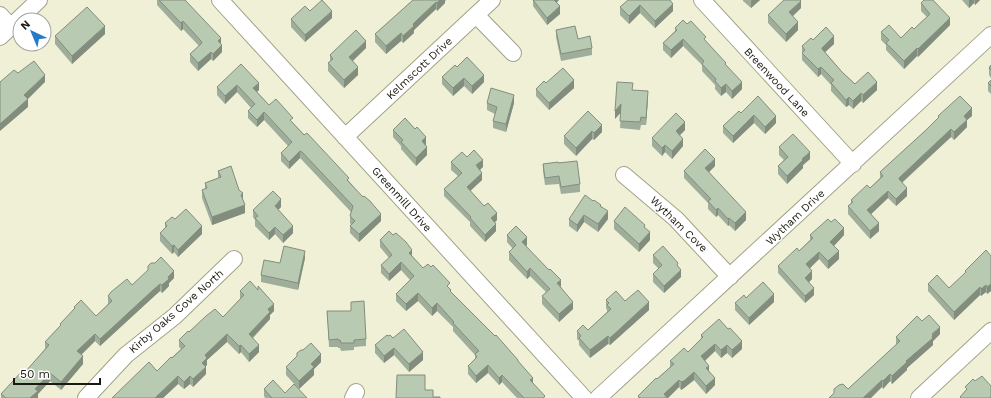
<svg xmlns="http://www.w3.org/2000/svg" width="991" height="398" font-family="'Work Sans',sans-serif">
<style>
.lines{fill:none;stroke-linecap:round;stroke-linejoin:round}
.minor-casing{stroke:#a1a289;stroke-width:18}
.minor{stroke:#fff;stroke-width:16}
.wall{fill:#9fae9a}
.shaded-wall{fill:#828d7d}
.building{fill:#b9cab3;stroke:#828d7d}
.labels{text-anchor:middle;stroke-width:3;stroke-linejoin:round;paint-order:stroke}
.street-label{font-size:11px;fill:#1a1a10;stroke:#fff}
</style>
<rect width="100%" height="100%" fill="#eff0d5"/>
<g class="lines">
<defs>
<path id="minor" d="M 220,0 L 584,398
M 702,0 L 853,164
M 0,15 L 11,27
M 476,15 L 513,53
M 0,37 L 39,0
M 345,137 L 492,0
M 624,175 L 676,219 L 730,277
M 86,398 L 126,355 L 175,316 L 234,259
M 353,398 L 356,392
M 598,398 L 991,35
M 919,398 L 991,331"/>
</defs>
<!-- minor casing -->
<use href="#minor" class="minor-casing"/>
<!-- minor -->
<use href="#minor" class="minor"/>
</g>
<!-- wall -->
<path class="wall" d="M 157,0 L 185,0 L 221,44 L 222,52 L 213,61 L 211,59 L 198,71 L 190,62 L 190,54 L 199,46 L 183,29 L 181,31 L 157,5 Z
M 413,0 L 445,1 L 445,3 L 437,11 L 436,9 L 414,30 L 414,33 L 403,43 L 401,41 L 386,54 L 375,42 L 375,34 Z
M 533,0 L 559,0 L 557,2 L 560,14 L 547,25 L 533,6 Z
M 628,0 L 673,11 L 655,28 L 640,13 L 629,24 L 620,15 L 620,7 Z
M 743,0 L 760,0 L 751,8 L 743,1 Z
M 962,0 L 980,0 L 975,5 L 974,3 L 969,8 Z
M 921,3 L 950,25 L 918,57 L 917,56 L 904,69 L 886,50 L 886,45 L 881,40 L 881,32 L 901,38 L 914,29 L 927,17 L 921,11 Z
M 801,8 L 792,16 L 798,30 L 786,42 L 768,23 L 768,15 Z
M 310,11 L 332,18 L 305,42 L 291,27 L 291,19 Z
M 687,24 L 706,42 L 726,65 L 742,89 L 732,99 L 726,92 L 721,96 L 715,89 L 715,85 L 702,71 L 702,65 L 683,46 L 671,58 L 663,50 L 663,43 L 675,31 L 675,28 Z
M 556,30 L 578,39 L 592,48 L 592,55 L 561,61 L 556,37 Z
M 105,34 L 72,64 L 55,44 L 55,36 Z
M 813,40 L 834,44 L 825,52 L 842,72 L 855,84 L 877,90 L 863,103 L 861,101 L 853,109 L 849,105 L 846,107 L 831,91 L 831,85 L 821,74 L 818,77 L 802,60 L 802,46 Z
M 366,48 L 353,61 L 358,75 L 344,88 L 328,71 L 328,63 L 330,62 L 330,55 Z
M 991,65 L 991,78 L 989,75 L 989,68 Z
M 457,67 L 484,82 L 472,94 L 464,86 L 453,96 L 442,84 L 442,77 Z
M 991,80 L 991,94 L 988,91 L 988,83 Z
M 259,83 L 259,90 L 257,92 L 269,105 L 293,123 L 349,181 L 381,221 L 359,242 L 350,233 L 350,226 L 351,225 L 350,223 L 350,216 L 351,212 L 302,160 L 300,158 L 289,169 L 281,161 L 281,153 L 288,146 L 264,120 L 257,127 L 248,118 L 248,111 L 251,108 L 237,92 L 225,104 L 217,95 L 217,87 Z
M 546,83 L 574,88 L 549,110 L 536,96 L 536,89 Z
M 633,90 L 648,98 L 646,125 L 641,125 L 640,130 L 620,128 L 621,112 L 615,119 Z
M 758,96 L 776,123 L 765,134 L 754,123 L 733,143 L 723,133 L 723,126 L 741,113 Z
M 487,103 L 514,103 L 506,132 L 493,128 L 493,121 L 495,114 L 487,110 Z
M 938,116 L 972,116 L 967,120 L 967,127 L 954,140 L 951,137 L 902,183 L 907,196 L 896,206 L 888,198 L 871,214 L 879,231 L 870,239 L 848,214 L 848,206 L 851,203 L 851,200 L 870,188 L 880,178 L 880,172 L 926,130 L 938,118 Z
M 602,125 L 602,132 L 594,140 L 592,139 L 576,156 L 564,144 L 564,136 Z
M 415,129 L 426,145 L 425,145 L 427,155 L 416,166 L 401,149 L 401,146 L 393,137 L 393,130 Z
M 685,130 L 680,135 L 683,146 L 672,159 L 665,152 L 662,156 L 652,146 L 652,138 Z
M 779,147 L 810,159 L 803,165 L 803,168 L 787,184 L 778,174 L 778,166 L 784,160 L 779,155 Z
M 451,162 L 483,167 L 480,170 L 482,180 L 470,191 L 497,220 L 495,222 L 496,231 L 485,242 L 470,226 L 470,222 L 444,196 L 444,189 L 458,176 L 451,170 Z
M 558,163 L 580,184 L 580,192 L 561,194 L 559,184 L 545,185 L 543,171 L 543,164 Z
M 715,166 L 709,172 L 746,220 L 735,231 L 729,225 L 728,226 L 718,215 L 716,217 L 708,209 L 708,203 L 684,178 L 684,171 Z
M 218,171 L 243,200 L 245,213 L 212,225 L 202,198 L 202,190 L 205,189 L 205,183 L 218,178 Z
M 601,206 L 608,219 L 598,232 L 584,222 L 577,232 L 569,226 L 569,219 Z
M 281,207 L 278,210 L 293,233 L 283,243 L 275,234 L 269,240 L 255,226 L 255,220 L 253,217 L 253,210 Z
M 175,219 L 202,234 L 178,257 L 174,252 L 172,254 L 160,241 L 160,233 L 165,228 L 165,223 Z
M 614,221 L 645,228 L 650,240 L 639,252 L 614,229 Z
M 507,235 L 527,245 L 526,246 L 561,287 L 573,309 L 559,322 L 542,304 L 542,296 L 546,292 L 530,276 L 527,279 L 509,260 L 509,252 L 513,249 L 507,242 Z
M 810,235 L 844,235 L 834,246 L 839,259 L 828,269 L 819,259 L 810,268 L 812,279 L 809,282 L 814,295 L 805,303 L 778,273 L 778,266 L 799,251 L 810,240 Z
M 380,240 L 412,256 L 423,268 L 450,289 L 451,292 L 518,362 L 533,383 L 545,398 L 517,398 L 502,382 L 499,385 L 488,373 L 476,383 L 468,374 L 468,366 L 475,360 L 475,355 L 453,331 L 453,327 L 437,311 L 432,316 L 418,301 L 406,311 L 396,301 L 396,294 L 410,280 L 401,270 L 389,281 L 381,273 L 381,265 L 389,258 L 380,247 Z
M 653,255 L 678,266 L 681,277 L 664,293 L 653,282 L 653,274 L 659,269 L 653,263 Z
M 991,256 L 991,291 L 987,294 L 986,292 L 981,296 L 980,295 L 954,320 L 928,291 L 928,284 L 949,288 L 965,274 L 965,271 Z
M 305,258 L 298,290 L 261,282 L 261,275 L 280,263 Z
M 174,278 L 169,283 L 169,286 L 162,293 L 160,291 L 153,297 L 100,346 L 95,341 L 81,355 L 83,364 L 61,390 L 50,381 L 38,394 L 38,398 L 1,398 L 1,394 L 26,371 L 45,349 L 45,342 L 60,326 L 60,324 L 74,310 L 74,307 L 96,316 L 108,304 L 108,296 L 132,285 Z
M 240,291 L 274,311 L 270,315 L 270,319 L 253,338 L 259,352 L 249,362 L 241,352 L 239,354 L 227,342 L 207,360 L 207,365 L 206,366 L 206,374 L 193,387 L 190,384 L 184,389 L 178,384 L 163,398 L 112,398 L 157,371 L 181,349 L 179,347 L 179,340 L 189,332 L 223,317 L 240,299 Z
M 746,298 L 774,302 L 749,325 L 735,310 L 735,303 Z
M 606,300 L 625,301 L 649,310 L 610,345 L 608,344 L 590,358 L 579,345 L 579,341 L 577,339 L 577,331 L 588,330 L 607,312 L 607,310 L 606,308 Z
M 327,311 L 366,339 L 366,346 L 354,347 L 354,350 L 341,351 L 340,348 L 338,348 L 338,347 L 329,347 Z
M 922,321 L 940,334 L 933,341 L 933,345 L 907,368 L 907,370 L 892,384 L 890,381 L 883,389 L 882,387 L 848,389 L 896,345 L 896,337 Z
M 701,335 L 742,349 L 732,358 L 727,353 L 721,358 L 715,351 L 705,361 L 715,385 L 706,394 L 694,380 L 684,388 L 681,390 L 679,387 L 668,398 L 638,398 L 638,396 L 670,367 L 670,361 L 688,352 L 701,339 Z
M 388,336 L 393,338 L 423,360 L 409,372 L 394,355 L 384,363 L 375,353 L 375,345 Z
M 297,353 L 321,362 L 314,369 L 314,375 L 299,389 L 286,375 L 286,367 L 297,356 Z
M 264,389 L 285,393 L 307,398 L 265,398 L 264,396 Z"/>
<!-- shaded-wall -->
<path class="shaded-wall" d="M 440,0 L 446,0 L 445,1 L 445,3 L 437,11 L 437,3 Z
M 553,0 L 559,0 L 553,6 Z
M 752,0 L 760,0 L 751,8 L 751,1 Z
M 969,0 L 974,0 L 974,3 L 969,8 Z
M 975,0 L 980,0 L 975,5 Z
M 801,1 L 801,8 L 789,20 L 789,12 Z
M 436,2 L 436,9 L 414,30 L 414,33 L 403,43 L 403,36 L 413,24 Z
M 673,4 L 673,11 L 655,28 L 655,21 Z
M 640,5 L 640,13 L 629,24 L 629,16 Z
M 560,6 L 560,14 L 547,25 L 547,18 Z
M 332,11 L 332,18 L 305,42 L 305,35 Z
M 950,18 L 950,25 L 918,57 L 918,49 Z
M 183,21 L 183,29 L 181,31 L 181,23 Z
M 798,22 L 798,30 L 786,42 L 786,34 Z
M 105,26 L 105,34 L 72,64 L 72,56 Z
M 401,33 L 401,41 L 386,54 L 386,46 Z
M 834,36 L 834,44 L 822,55 L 822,48 Z
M 221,38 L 221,45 L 218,41 Z
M 683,39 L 683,46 L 671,58 L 671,50 Z
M 366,41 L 366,48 L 349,64 L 349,57 Z
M 222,45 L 222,52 L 213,61 L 213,54 Z
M 917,48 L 917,56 L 904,69 L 904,61 Z
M 211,52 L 211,59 L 198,71 L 198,63 Z
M 358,67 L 358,75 L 344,88 L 344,80 Z
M 821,67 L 821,74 L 818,77 L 818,69 Z
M 45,75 L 45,82 L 28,99 L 28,107 L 0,131 L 0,124 L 24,95 Z
M 484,75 L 484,82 L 472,94 L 472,86 Z
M 464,78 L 464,86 L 453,96 L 453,88 Z
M 574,80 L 574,88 L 549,110 L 549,103 Z
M 742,82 L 742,89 L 732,99 L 732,91 Z
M 877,82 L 877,90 L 863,103 L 863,95 Z
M 259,83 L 259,90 L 253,95 L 253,88 Z
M 726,84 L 726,92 L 721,96 L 721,88 Z
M 237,85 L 237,92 L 225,104 L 225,96 Z
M 648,91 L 648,98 L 646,125 L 646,118 Z
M 861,93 L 861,101 L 853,109 L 853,101 Z
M 514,95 L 514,103 L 506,132 L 506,124 Z
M 849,97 L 849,105 L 846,107 L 846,100 Z
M 621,104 L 621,112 L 615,119 L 615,111 Z
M 972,108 L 972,116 L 967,120 L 967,127 L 954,140 L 954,132 L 964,116 Z
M 264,112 L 264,120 L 257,127 L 257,120 Z
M 754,115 L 754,123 L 733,143 L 733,136 Z
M 776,116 L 776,123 L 765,134 L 765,127 Z
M 685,122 L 685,130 L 676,139 L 676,131 Z
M 602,125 L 602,132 L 594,140 L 594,133 Z
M 951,129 L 951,137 L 899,185 L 899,178 Z
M 592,131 L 592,139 L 576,156 L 576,148 Z
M 426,137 L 426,145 L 422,149 L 422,141 Z
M 683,139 L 683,146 L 672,159 L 672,151 Z
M 665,145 L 665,152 L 662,156 L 662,148 Z
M 427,147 L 427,155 L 416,166 L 416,158 Z
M 300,151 L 300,158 L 289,169 L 289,162 Z
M 810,152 L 810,159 L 803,165 L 803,168 L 787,184 L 787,176 L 802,159 Z
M 715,159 L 715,166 L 705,176 L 705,168 Z
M 483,160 L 483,167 L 476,173 L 476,165 Z
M 482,173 L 482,180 L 467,194 L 467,187 Z
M 907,188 L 907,196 L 896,206 L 896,199 Z
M 888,191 L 888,198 L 867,218 L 867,210 Z
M 243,193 L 243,200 L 241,195 Z
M 281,199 L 281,207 L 275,213 L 275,206 Z
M 245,205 L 245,213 L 212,225 L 212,217 Z
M 718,208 L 718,215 L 716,217 L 716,210 Z
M 608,211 L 608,219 L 598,232 L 598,224 Z
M 746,212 L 746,220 L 735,231 L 735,223 Z
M 497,213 L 497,220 L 491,226 L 491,218 Z
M 381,214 L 381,221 L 359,242 L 359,234 Z
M 584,215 L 584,222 L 577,232 L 577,225 Z
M 729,218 L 729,225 L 728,226 L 728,219 Z
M 879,223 L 879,231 L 870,239 L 870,231 Z
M 496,224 L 496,231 L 485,242 L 485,235 Z
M 202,226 L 202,234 L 178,257 L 178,250 Z
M 293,226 L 293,233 L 283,243 L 283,235 Z
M 275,227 L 275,234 L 269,240 L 269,233 Z
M 844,228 L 844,235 L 830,250 L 830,242 Z
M 650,232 L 650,240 L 639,252 L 639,244 Z
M 527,237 L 527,245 L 522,249 L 522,242 Z
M 174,245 L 174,252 L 172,254 L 172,246 Z
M 412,250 L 412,257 L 409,253 Z
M 305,251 L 305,258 L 298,290 L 298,283 Z
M 839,251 L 839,259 L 828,269 L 828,261 Z
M 819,252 L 819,259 L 806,272 L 806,264 Z
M 401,262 L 401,270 L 389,281 L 389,274 Z
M 530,268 L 530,276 L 527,279 L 527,272 Z
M 681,270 L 681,277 L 664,293 L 664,286 Z
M 174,271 L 174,278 L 169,283 L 169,286 L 162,293 L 162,285 L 168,277 Z
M 812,271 L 812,279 L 805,286 L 805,278 Z
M 561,280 L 561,287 L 557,283 Z
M 160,284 L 160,291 L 100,346 L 100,339 Z
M 991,284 L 991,291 L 987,294 L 987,287 Z
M 986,285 L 986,292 L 981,296 L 981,289 Z
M 980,287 L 980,295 L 954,320 L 954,312 Z
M 814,288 L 814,295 L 805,303 L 805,296 Z
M 418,293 L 418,301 L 406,311 L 406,304 Z
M 774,294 L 774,302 L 749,325 L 749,318 Z
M 573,302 L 573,309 L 559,322 L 559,314 Z
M 649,302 L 649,310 L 610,345 L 610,338 Z
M 437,303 L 437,311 L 432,316 L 432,308 Z
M 274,304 L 274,311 L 270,315 L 270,319 L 249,341 L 249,334 L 268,309 Z
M 940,327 L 940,334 L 933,341 L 933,345 L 907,368 L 907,370 L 892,384 L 892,376 L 906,361 Z
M 95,334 L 95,341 L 77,359 L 77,351 Z
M 227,334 L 227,342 L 207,360 L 207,365 L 202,370 L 202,363 L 205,355 Z
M 608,336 L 608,344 L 590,358 L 590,350 Z
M 742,341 L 742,349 L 732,358 L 732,350 Z
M 715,344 L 715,351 L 701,364 L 701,356 Z
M 241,345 L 241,352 L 239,354 L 239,346 Z
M 259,345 L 259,352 L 249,362 L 249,354 Z
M 727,345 L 727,353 L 721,358 L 721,350 Z
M 394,348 L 394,355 L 384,363 L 384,356 Z
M 423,352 L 423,360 L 409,372 L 409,364 Z
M 321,354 L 321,362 L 314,369 L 314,375 L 299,389 L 299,381 L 311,364 Z
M 83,356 L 83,364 L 61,390 L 61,382 Z
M 488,365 L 488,373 L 476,383 L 476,376 Z
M 709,366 L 709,373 L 706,368 Z
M 206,367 L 206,374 L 193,387 L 193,379 Z
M 694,372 L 694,380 L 684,388 L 681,390 L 681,382 Z
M 50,373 L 50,381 L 38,394 L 38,398 L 30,398 L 35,389 Z
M 890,374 L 890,381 L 883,389 L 883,381 Z
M 502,375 L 502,382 L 499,385 L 499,378 Z
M 178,376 L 178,384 L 163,398 L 155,398 Z
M 190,376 L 190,384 L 184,389 L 184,382 Z
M 533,378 L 533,385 L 530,380 Z
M 715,378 L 715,385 L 706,394 L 706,386 Z
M 679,380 L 679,387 L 668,398 L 664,394 Z
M 882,380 L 882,387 L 871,398 L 863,398 Z"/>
<!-- building -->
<path class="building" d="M 159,0 L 185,0 L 221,38 L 218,41 L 222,45 L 213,54 L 211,52 L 198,63 L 190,54 L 202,43 L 201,41 L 183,21 L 181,23 Z
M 322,0 L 332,11 L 305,35 L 291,19 L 305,6 L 310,11 Z
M 413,0 L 440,0 L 437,3 L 436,2 L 413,24 L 414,26 L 403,36 L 401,33 L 386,46 L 375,34 Z
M 533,0 L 554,0 L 560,6 L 547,18 Z
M 628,0 L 670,0 L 673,4 L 655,21 L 640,5 L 629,16 L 620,7 Z
M 784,0 L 800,0 L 801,1 L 789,12 L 798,22 L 786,34 L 768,15 Z
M 924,0 L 933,0 L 950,18 L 918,49 L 917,48 L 904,61 L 886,43 L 889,40 L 881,32 L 889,25 L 901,38 L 912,27 L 914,29 L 930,14 L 921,3 Z
M 87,7 L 105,26 L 72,56 L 55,36 Z
M 683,20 L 687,24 L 691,21 L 706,37 L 704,39 L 726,63 L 725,64 L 742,82 L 732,91 L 726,84 L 721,88 L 715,81 L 716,79 L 702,64 L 704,61 L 683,39 L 671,50 L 663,43 L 677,30 L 675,28 Z
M 575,26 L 578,39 L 590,36 L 592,48 L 561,54 L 556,30 Z
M 826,27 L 834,36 L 822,48 L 822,49 L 842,72 L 855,84 L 868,72 L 877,82 L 863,95 L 861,93 L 853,101 L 849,97 L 846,100 L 831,83 L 834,80 L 821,67 L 818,69 L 802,53 L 805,50 L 802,46 L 811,38 L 813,40 Z
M 356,30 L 366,41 L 349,57 L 358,67 L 344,80 L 328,63 L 333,59 L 330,55 Z
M 467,57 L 484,75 L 472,86 L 464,78 L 453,88 L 442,77 L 455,65 L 457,67 Z
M 34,61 L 45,75 L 24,95 L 28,99 L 0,124 L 0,82 L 14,70 L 18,73 Z
M 241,64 L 259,83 L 253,88 L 269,105 L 276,99 L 293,118 L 290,120 L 304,135 L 307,133 L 349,178 L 347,180 L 363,197 L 364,196 L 370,201 L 381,214 L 359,234 L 350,226 L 355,221 L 350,216 L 353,206 L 302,152 L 300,151 L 289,162 L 281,153 L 292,142 L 264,112 L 257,120 L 248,111 L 255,104 L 237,85 L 225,96 L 217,87 Z
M 991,65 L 991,70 L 989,68 Z
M 563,68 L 574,80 L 549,103 L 536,89 L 544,81 L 546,83 Z
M 991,80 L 991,86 L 988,83 Z
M 617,82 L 633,83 L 632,90 L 648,91 L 646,118 L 641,117 L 640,122 L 620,121 L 621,104 L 615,111 Z
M 491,88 L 514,95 L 506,124 L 493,121 L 497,107 L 487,103 Z
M 758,96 L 776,116 L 765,127 L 754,115 L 733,136 L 723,126 L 739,111 L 741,113 Z
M 960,96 L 972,108 L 964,116 L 967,120 L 954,132 L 951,129 L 899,178 L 899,179 L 907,188 L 896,199 L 888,191 L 867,210 L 879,223 L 870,231 L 848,206 L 853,202 L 851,200 L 867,185 L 870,188 L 883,176 L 880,172 L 926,130 L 939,117 L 938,116 Z
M 588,111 L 602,125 L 594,133 L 592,131 L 576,148 L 564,136 Z
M 676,113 L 685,122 L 676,131 L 683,139 L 672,151 L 665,145 L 662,148 L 652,138 Z
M 405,118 L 415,129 L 417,127 L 426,137 L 422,141 L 427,147 L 416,158 L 401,142 L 403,140 L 393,130 Z
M 793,134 L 810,152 L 802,159 L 803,160 L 787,176 L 778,166 L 788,157 L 779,147 Z
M 705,149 L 715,159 L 705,168 L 746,212 L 735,223 L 729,218 L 728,219 L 718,208 L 716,210 L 708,201 L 711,199 L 684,171 Z
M 474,150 L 483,160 L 476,165 L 482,173 L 467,187 L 484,206 L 488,203 L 497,213 L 491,218 L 496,224 L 485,235 L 470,218 L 471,217 L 444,189 L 462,173 L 451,162 L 462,152 L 467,157 Z
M 577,161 L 580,184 L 561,187 L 559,176 L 545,178 L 543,164 L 558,162 L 558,163 Z
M 231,166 L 239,190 L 243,193 L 241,195 L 245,205 L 212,217 L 202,190 L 207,188 L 205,183 L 221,177 L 218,171 Z
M 273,191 L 281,199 L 275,206 L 293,226 L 283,235 L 275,227 L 269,233 L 255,218 L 258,216 L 253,210 Z
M 585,195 L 593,201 L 594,200 L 601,205 L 600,206 L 608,211 L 598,224 L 584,215 L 577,225 L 569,219 Z
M 625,207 L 645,225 L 644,227 L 650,232 L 639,244 L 614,221 Z
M 186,209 L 202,226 L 178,250 L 174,245 L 172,246 L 160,233 L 167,226 L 165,223 L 172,217 L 175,219 Z
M 828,219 L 831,222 L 835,219 L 844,228 L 830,242 L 839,251 L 828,261 L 819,252 L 806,264 L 812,271 L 805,278 L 814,288 L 805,296 L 778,266 L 797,248 L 799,251 L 813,238 L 810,235 Z
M 516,226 L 527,237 L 522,242 L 549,270 L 550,269 L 561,280 L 557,283 L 573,302 L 559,314 L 542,296 L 550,289 L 530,268 L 527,272 L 509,252 L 516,245 L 507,235 Z
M 389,231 L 393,235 L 396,233 L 406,242 L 412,250 L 409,253 L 423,268 L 428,264 L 431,267 L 433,265 L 450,283 L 447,286 L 451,290 L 450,291 L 495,336 L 496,335 L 518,360 L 518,361 L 533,378 L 530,380 L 545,396 L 543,398 L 524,398 L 502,375 L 499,378 L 488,365 L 476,376 L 468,366 L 477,357 L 475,354 L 479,351 L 453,323 L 454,322 L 437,303 L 432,308 L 418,293 L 406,304 L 396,294 L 414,276 L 401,262 L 389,274 L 381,265 L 392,255 L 380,240 Z
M 284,246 L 305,251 L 298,283 L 261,275 L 264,260 L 280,263 Z
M 663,246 L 678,263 L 677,265 L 681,270 L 664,286 L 653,274 L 662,265 L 653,255 Z
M 986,250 L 991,256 L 991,284 L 987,287 L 986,285 L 981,289 L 980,287 L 954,312 L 928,284 L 937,275 L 949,288 L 966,272 L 965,271 Z
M 161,257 L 174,271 L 168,277 L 169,279 L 162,285 L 160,284 L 153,290 L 100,339 L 95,334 L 77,351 L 83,356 L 61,382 L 50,373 L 35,389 L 38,391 L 30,398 L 6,398 L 1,394 L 24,369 L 26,371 L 49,345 L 45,342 L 61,325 L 60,324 L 75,308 L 74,307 L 81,300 L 96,316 L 112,301 L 108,296 L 111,292 L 127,279 L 132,285 L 148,270 L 148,266 L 151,263 L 155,263 Z
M 250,281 L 258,290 L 258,286 L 274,304 L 268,309 L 270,312 L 249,334 L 259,345 L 249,354 L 241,345 L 239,346 L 227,334 L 205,355 L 207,358 L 202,363 L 206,367 L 193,379 L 190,376 L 184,382 L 178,376 L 155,398 L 112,398 L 149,362 L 157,371 L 171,357 L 172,358 L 185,346 L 179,340 L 188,331 L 189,332 L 206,316 L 215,309 L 223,317 L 244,295 L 240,291 Z
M 763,282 L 774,294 L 749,318 L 735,303 L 744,295 L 746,298 Z
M 638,290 L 649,302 L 610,338 L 608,336 L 590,350 L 579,338 L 581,336 L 577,331 L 583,325 L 588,330 L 611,309 L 607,305 L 609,303 L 606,300 L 616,291 L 625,301 Z
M 364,301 L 366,339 L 354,340 L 354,343 L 341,343 L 340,340 L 338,340 L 338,339 L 329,340 L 327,311 L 351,311 L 351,302 Z
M 929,315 L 940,327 L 932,334 L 933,335 L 932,337 L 933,338 L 906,361 L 907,362 L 892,376 L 890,374 L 883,381 L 882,380 L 863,398 L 829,398 L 834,393 L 834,389 L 839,385 L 843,384 L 848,389 L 900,341 L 896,337 L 917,316 L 922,321 Z
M 719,319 L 728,329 L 730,328 L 742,341 L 732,350 L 727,345 L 721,350 L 715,344 L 701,356 L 709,366 L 706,368 L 715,378 L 706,386 L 694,372 L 684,381 L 681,382 L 679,380 L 664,394 L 667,398 L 640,398 L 638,396 L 656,378 L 657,379 L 674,364 L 670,361 L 684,348 L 688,352 L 703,337 L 701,335 Z
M 404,329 L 423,352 L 409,364 L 394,348 L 384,356 L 375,345 L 387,335 L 388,336 L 390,335 L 393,338 Z
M 311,343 L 321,354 L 311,364 L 314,367 L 299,381 L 286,367 L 297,356 L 297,353 L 301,350 L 303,350 Z
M 397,375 L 425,375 L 425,390 L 433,390 L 433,397 L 440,397 L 440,398 L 396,398 Z
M 982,376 L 991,386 L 991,397 L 990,398 L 961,398 L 960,397 L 967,389 L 965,387 L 973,379 L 975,381 Z
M 273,380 L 285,393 L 294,384 L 307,398 L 272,398 L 264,389 Z"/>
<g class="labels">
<!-- street labels -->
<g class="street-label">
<text transform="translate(419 68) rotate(-43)" y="4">Kelmscott Drive</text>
<text transform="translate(777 82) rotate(47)" y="4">Breenwood Lane</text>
<text transform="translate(402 199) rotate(48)" y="4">Greenmill Drive</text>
<text transform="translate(795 217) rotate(-43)" y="4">Wytham Drive</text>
<text transform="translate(679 224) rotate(44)" y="4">Wytham Cove</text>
<text transform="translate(176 311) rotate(-41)" y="4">Kirby Oaks Cove North</text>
</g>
</g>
<!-- north arrow -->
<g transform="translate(32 32) rotate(316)"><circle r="19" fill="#ffffff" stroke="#a3a39f"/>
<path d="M0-3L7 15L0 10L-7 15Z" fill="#267ac8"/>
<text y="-6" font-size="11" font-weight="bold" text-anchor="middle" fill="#1a1a10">N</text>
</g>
<!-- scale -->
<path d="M14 378v6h86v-6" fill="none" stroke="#1a1a10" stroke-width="2"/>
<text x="20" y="378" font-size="12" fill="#1a1a10" stroke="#ffffff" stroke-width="3" paint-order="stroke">50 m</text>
</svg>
